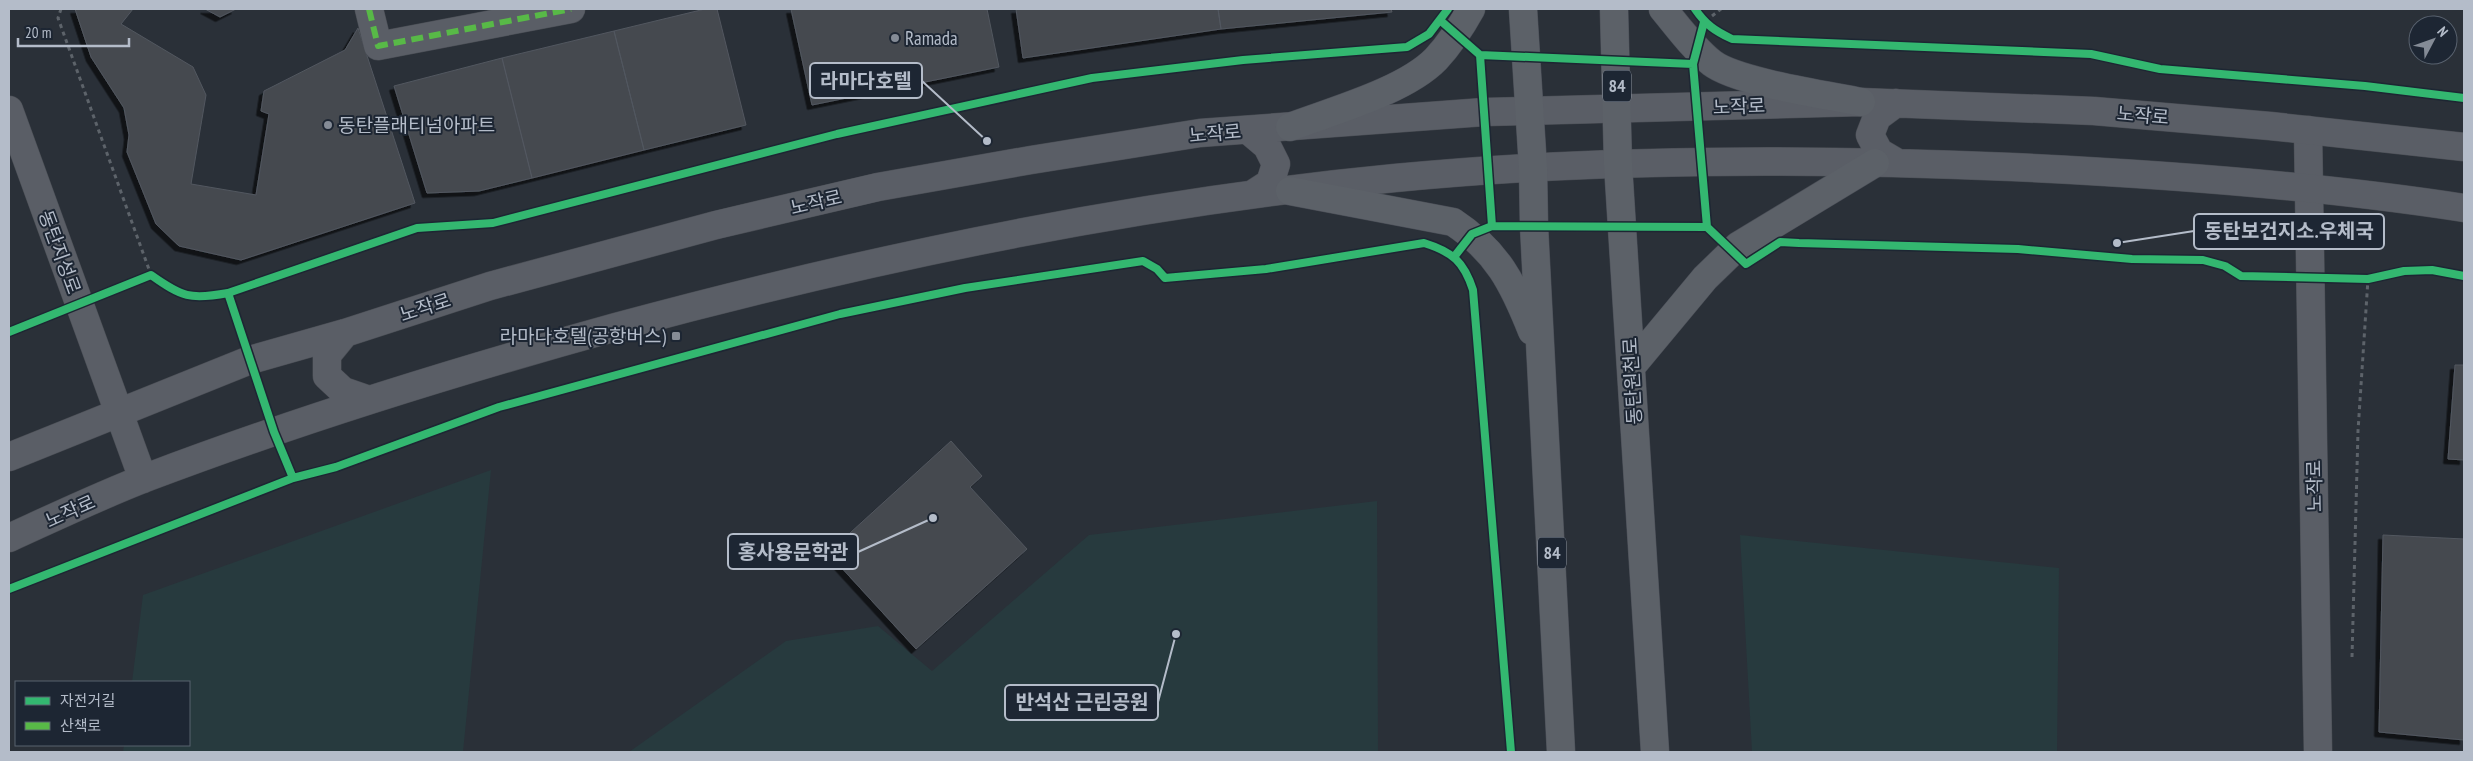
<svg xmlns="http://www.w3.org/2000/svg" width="2473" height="761" font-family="'PT Sans Narrow','Noto Sans KR',sans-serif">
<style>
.green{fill:#273a3e}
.building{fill:#444950;stroke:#52575f;filter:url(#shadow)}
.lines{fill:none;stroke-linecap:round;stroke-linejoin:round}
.minor-casing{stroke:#484c53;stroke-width:29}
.tertiary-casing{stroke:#484c53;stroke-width:29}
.primary-casing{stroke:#484c55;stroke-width:29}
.path{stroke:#5d636a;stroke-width:3;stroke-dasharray:4 4;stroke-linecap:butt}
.minor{stroke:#5a5e66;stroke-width:28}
.tertiary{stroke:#5a5e66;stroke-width:28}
.primary{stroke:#5c6168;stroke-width:28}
.quiet{stroke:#58b947;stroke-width:6;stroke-dasharray:12 6;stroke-linecap:butt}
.cycleway-casing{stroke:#1d2633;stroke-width:11}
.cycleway{stroke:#33b770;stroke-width:8}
.poi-dot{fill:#848b96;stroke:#1d2633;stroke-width:2}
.labels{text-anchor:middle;stroke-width:4;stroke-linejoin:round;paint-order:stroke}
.shield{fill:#1d2633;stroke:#878f9c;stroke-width:1}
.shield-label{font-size:18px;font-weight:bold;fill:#b4bcc9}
.poi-label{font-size:19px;fill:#b4bcc9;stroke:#1d2633;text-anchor:start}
.street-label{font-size:19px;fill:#b4bcc9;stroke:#1d2633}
.leader{fill:none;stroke:#b4bcc9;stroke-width:2}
.callout-dot{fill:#b4bcc9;stroke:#1d2633;stroke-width:2}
.callout{fill:#1d2633;stroke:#b4bcc9;stroke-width:2}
.callout-label{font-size:20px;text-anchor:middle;font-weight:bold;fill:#b4bcc9}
</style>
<defs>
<filter id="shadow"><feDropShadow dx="-4.5" dy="4.5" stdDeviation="0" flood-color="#0009"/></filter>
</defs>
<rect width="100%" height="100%" fill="#2a3038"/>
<!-- green -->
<path class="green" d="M 491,470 L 463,752 L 123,752 L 124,745 L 189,745 L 189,682 L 132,682 L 143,595 Z
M 1377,501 L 1378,752 L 629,752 L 786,641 L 878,626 L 932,671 L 1089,535 Z
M 1740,535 L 2059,568 L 2057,752 L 1752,752 Z"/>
<!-- building -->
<path class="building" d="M 75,9 L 133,9 L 121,24 L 193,67 L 206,95 L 191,184 L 256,195 L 269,114 L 261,111 L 264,91 L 345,50 L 358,28 L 415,203 L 241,260 L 179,246 L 156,224 L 127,152 L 129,135 L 124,108 L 91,57 Z
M 205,9 L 236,9 L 220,17 Z
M 705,9 L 717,9 L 746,125 L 644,150 L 614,31 Z
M 791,9 L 987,9 L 999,67 L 812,105 Z
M 1016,9 L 1218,9 L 1221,29 L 1023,58 Z
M 1218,9 L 1391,9 L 1392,12 L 1221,29 Z
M 614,31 L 644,150 L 532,178 L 502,58 Z
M 502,58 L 532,178 L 479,191 L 427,193 L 394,86 Z
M 2455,365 L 2464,365 L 2464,460 L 2448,459 Z
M 951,441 L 982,476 L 970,487 L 1027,549 L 916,649 L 828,553 Z
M 2383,535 L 2464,539 L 2464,740 L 2379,732 Z"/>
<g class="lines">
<defs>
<path id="minor" d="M 369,9 L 378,46 L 571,9
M 2308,130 L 2318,752"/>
<path id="tertiary" d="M 9,110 L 143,479
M 1248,130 L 1267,146 L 1276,164 L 1270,183 L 1253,194
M 1896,162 L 1879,152 L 1870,135 L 1877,117 L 1896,103
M 345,333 L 327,355 L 327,376 L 343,391 L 369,400
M 9,457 L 250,360 L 345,333 L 490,286 L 716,225 L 878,187 L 1031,160 L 1200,133 L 1484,112 L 1861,102 L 2094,111 L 2270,126 L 2464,147
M 9,538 C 55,517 101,495 148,477 C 301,419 457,371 616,327 C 871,258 1131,203 1395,178 C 1600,158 1807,158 2012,167 C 2163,174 2315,185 2464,208"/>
<path id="primary" d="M 1523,9 L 1533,168 L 1534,226 L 1561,752
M 1614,9 L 1618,164 L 1655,752
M 1663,9 C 1678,27 1693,48 1712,63 C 1737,82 1827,95 1861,102
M 1290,127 C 1332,111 1405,91 1436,59 C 1450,44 1461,27 1471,9
M 1290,191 L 1453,222 C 1497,251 1513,283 1532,331
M 1631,367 L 1705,278 L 1738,246 L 1875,163"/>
</defs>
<!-- minor casing -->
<use href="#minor" class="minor-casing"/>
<!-- tertiary casing -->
<use href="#tertiary" class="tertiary-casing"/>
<!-- primary casing -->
<use href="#primary" class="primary-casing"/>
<!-- path -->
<path class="path" d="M 61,9 L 58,18 L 151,275
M 1712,16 L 1721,9
M 2352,657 L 2358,431 L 2368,279"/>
<!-- minor -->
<use href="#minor" class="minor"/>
<!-- tertiary -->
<use href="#tertiary" class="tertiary"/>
<!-- primary -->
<use href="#primary" class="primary"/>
<!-- quiet -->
<path class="quiet" d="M 369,9 L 378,46 L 571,9"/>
<defs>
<path id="cycleway" d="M 1695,9 C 1706,25 1715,31 1732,39 L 2091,54 L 2160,69 L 2365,86 L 2464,98
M 1441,21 L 1480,55 L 1693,64
M 1704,22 L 1693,64 L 1707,227 L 1746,264 L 1780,242 L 1799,243 L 2018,249 L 2132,259 L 2203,260 L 2225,266 L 2241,276 L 2368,279 L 2404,271 L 2432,270 L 2464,276
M 1480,55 L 1492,226
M 1454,257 L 1472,234 L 1492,226 L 1707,227
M 228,293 L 274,432 L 293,478
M 9,332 L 151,275 C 182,297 190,300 228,293 L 417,228 L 493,223 L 837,134 L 1092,78 L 1243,60 L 1407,47 L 1429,34 L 1448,9
M 9,589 L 293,478 L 336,467 L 499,407 L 840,314 L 965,288 L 1143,261 L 1157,269 L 1165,278 L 1266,269 L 1424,243 C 1453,252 1464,262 1473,290 L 1511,752"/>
</defs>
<!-- cycleway casing -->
<use href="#cycleway" class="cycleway-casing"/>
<!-- cycleway -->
<use href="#cycleway" class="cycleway"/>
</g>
<!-- markers -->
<g class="poi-dot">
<circle cx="895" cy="38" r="5"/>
<circle cx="328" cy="125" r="5"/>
<rect x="671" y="331" width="10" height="10" rx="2.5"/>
</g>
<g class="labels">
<!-- shield labels -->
<g class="shield">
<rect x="1603" y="70.5" width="28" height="31" rx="4"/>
<rect x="1538" y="537.5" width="28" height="31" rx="4"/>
</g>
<g class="shield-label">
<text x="1617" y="92">84</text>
<text x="1552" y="559">84</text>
</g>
<!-- poi labels -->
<g class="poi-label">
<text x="905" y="45">Ramada</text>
<text x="338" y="132">동탄플래티넘아파트</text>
<text x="666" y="343" text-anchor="end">라마다호텔(공항버스)</text>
</g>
<!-- street labels -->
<g class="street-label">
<text transform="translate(1739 106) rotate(-2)" y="7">노작로</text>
<text transform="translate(2143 115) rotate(5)" y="7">노작로</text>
<text transform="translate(1215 133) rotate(-5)" y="7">노작로</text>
<text transform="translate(816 202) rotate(-13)" y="7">노작로</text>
<text transform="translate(60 252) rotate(70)" y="7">동탄지성로</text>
<text transform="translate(425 307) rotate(-18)" y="7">노작로</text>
<text transform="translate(1632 381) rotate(-93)" y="7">동탄원천로</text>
<text transform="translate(2314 486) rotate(-91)" y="7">노작로</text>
<text transform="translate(70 511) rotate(-24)" y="7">노작로</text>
</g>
</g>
<!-- callouts -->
<path class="leader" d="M987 141L922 81M2117 243L2194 231M933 518L858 552M1176 634L1158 702"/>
<g class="callout-dot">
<circle cx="987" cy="141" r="5"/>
<circle cx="2117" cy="243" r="5"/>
<circle cx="933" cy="518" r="5"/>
<circle cx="1176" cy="634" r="5"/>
</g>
<g class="callout">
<rect x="810" y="63" width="112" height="35" rx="5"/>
<rect x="2194" y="214" width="190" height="35" rx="5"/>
<rect x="728" y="534" width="130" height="35" rx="5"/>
<rect x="1005" y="685" width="153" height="35" rx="5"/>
</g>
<g class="callout-label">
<text x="866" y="88">라마다호텔</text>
<text x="2289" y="238">동탄보건지소.우체국</text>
<text x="793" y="559">홍사용문학관</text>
<text x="1082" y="709">반석산 근린공원</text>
</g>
<!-- border -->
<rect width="2473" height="761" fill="none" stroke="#b4bcc9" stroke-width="20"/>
<!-- legend -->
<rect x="15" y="681" width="175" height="65" fill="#1d2633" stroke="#59626f"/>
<rect x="25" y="697" width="25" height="8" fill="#33b770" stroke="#59626f"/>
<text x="60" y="706" font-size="15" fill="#b4bcc9">자전거길</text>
<rect x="25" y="722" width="25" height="8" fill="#58b947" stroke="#59626f"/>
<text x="60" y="731" font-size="15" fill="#b4bcc9">산책로</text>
<!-- north arrow -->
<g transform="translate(2433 40) rotate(49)"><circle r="24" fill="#1d2633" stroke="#59626f"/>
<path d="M0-4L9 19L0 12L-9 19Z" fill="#848b96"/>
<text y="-8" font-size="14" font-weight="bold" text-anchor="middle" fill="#b4bcc9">N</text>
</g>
<!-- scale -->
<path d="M18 38v8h111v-8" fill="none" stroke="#b4bcc9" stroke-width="2.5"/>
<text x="25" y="38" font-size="15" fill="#b4bcc9" stroke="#1d2633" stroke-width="4" paint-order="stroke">20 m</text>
</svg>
